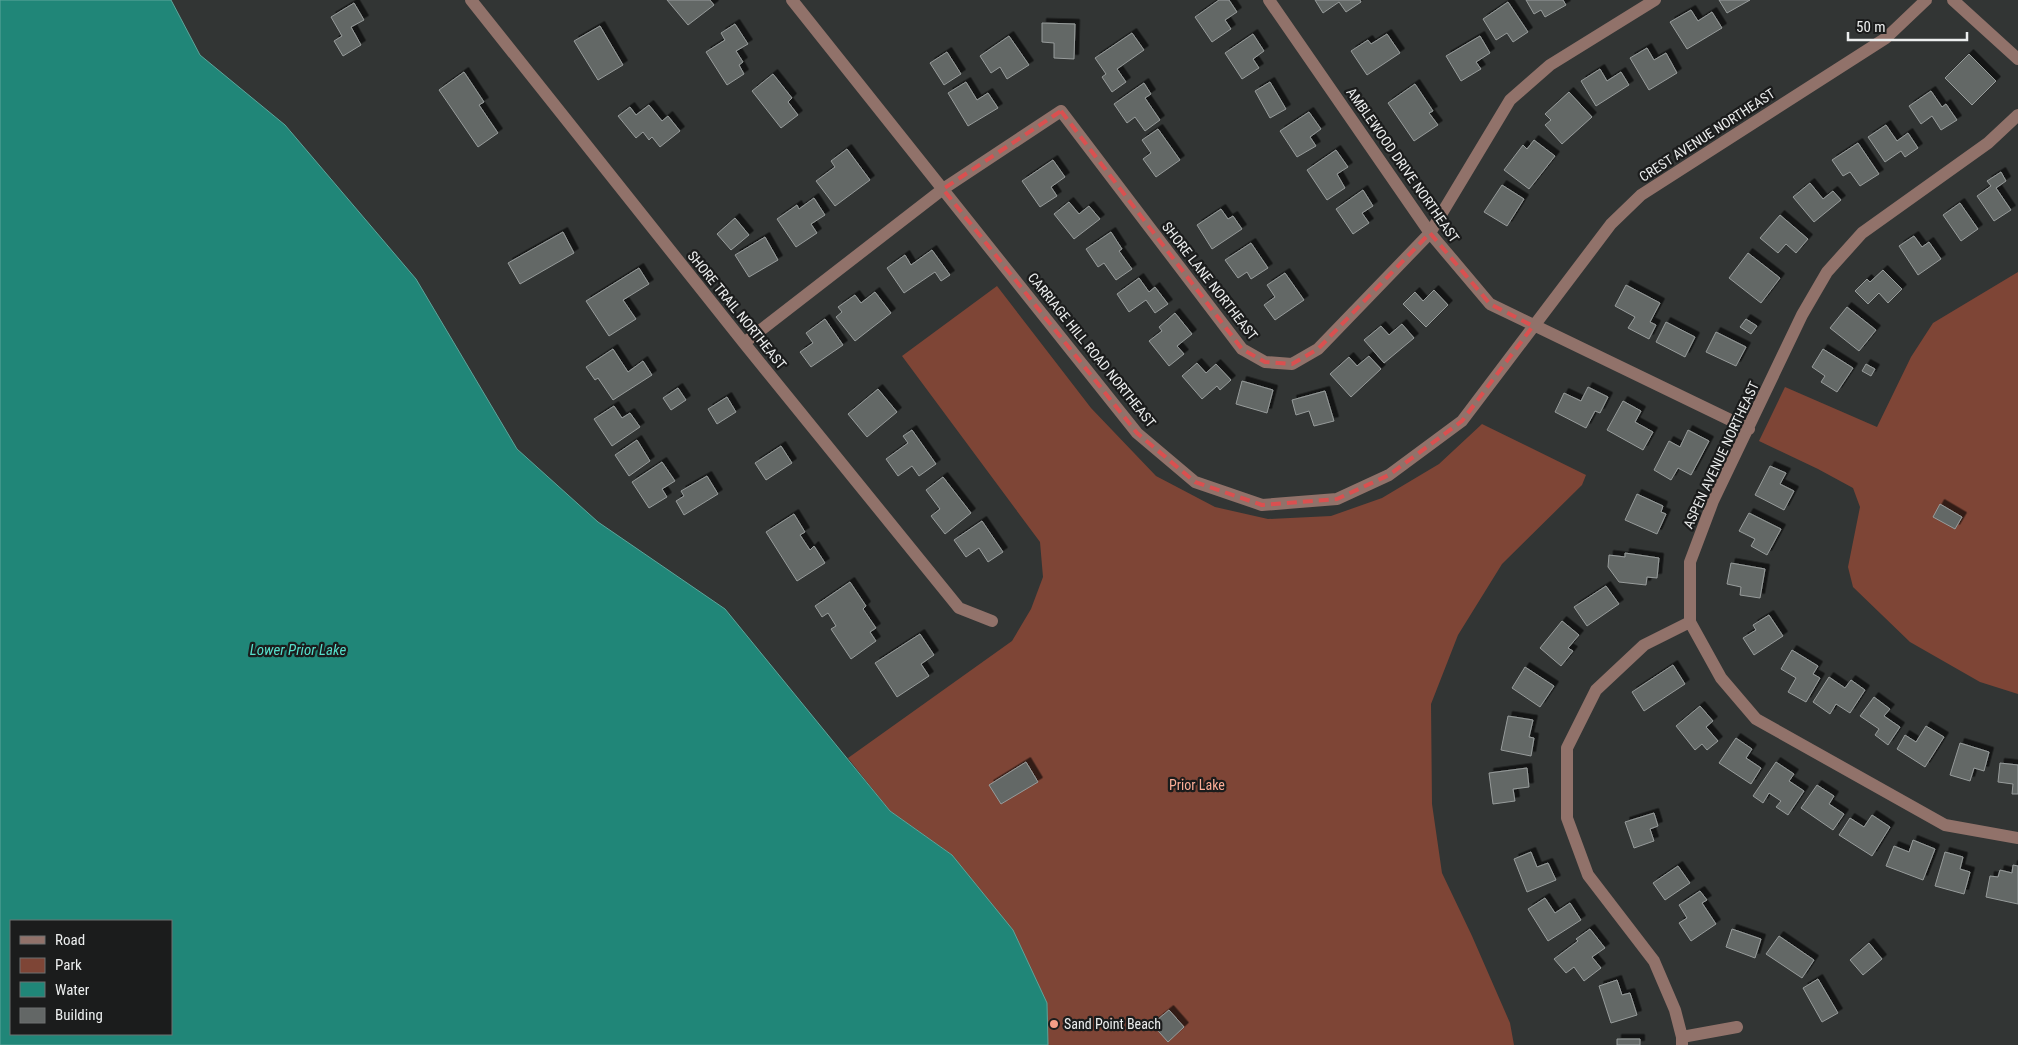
<svg xmlns="http://www.w3.org/2000/svg" width="2018" height="1045" font-family="'Roboto Condensed',sans-serif">
<style>
.green{fill:#7e4536}
.water{fill:#208678;stroke:#5da59b;fill-rule:evenodd}
.building{fill:#636766;stroke:#979c9b;filter:url(#shadow)}
.lines{fill:none;stroke-linecap:round;stroke-linejoin:round}
.minor{stroke:#91726a;stroke-width:12}
.marked{fill:none;stroke:#da5050;stroke-width:4;stroke-dasharray:10 6;stroke-linejoin:round}
.poi-dot{fill:#f49e87;stroke:#1b1c1c;stroke-width:2}
.labels{text-anchor:middle;stroke-width:4.5;stroke-linejoin:round;paint-order:stroke}
.street-label{font-size:14px;fill:#eceeee;stroke:#1b1c1c}
.park-label{font-size:14px;fill:#fbad97;stroke:#1b1c1c}
.poi-label{font-size:14px;fill:#eceeee;stroke:#1b1c1c;text-anchor:start}
.water-label{font-size:15px;font-style:italic;fill:#56dfcb;stroke:#1b1c1c}
</style>
<defs>
<filter id="shadow"><feDropShadow dx="4.5" dy="-4.5" stdDeviation="0" flood-color="#0009"/></filter>
</defs>
<rect width="100%" height="100%" fill="#323534"/>
<!-- green -->
<path class="green" d="M 2018,272 L 2018,694 L 1980,682 L 1910,642 L 1853,587 L 1848,567 L 1860,507 L 1853,488 L 1818,469 L 1759,441 L 1785,387 L 1877,427 L 1911,357 L 1933,323 Z
M 997,286 L 1091,408 L 1156,476 L 1215,507 L 1268,519 L 1331,516 L 1382,498 L 1439,464 L 1482,424 L 1586,475 L 1582,485 L 1502,564 L 1458,635 L 1431,704 L 1432,804 L 1442,873 L 1472,936 L 1510,1023 L 1514,1045 L 1048,1045 L 1047,1003 L 952,855 L 890,811 L 848,758 L 1012,641 L 1031,609 L 1043,577 L 1040,542 L 902,356 Z"/>
<!-- water -->
<path class="water" d="M 0,0 L 171,0 L 200,55 L 285,125 L 416,279 L 517,449 L 598,522 L 725,609 L 890,811 L 952,855 L 1013,930 L 1047,1003 L 1048,1045 L 0,1045 ZM 11,921 L 171,921 L 171,1034 L 11,1034 Z"/>
<!-- building -->
<path class="building" d="M 667,0 L 710,0 L 714,5 L 688,25 Z
M 1219,0 L 1229,0 L 1237,12 L 1225,20 L 1231,29 L 1212,42 L 1195,17 Z
M 1315,0 L 1360,0 L 1361,2 L 1346,12 L 1339,2 L 1323,13 Z
M 1526,0 L 1563,0 L 1566,5 L 1545,17 L 1541,10 L 1534,14 Z
M 1719,0 L 1750,0 L 1727,13 Z
M 1508,2 L 1528,32 L 1513,42 L 1507,33 L 1496,40 L 1483,19 Z
M 354,3 L 364,20 L 351,27 L 361,45 L 343,56 L 334,41 L 342,36 L 331,17 Z
M 1691,10 L 1698,21 L 1712,12 L 1722,28 L 1687,49 L 1670,22 Z
M 1042,23 L 1075,24 L 1074,59 L 1054,58 L 1054,43 L 1042,42 Z
M 735,24 L 748,44 L 736,51 L 743,62 L 739,65 L 744,74 L 727,85 L 706,52 L 725,40 L 721,33 Z
M 600,26 L 623,65 L 598,80 L 574,41 Z
M 1132,33 L 1144,50 L 1117,69 L 1126,82 L 1112,92 L 1102,77 L 1106,74 L 1095,58 Z
M 1253,34 L 1264,51 L 1253,59 L 1259,68 L 1242,79 L 1225,53 Z
M 1387,34 L 1400,53 L 1367,75 L 1351,51 L 1368,40 L 1371,44 Z
M 1009,36 L 1029,65 L 1007,79 L 1000,67 L 991,73 L 980,56 Z
M 1480,36 L 1490,53 L 1476,62 L 1481,69 L 1461,81 L 1446,56 Z
M 1647,48 L 1654,60 L 1666,53 L 1677,73 L 1649,90 L 1630,58 Z
M 947,52 L 961,74 L 944,85 L 930,63 Z
M 1969,54 L 1996,81 L 1972,105 L 1945,78 Z
M 1600,69 L 1607,81 L 1621,72 L 1629,85 L 1596,106 L 1581,81 Z
M 464,72 L 484,102 L 479,105 L 498,133 L 478,147 L 439,90 Z
M 773,74 L 792,98 L 788,102 L 798,115 L 781,128 L 752,91 Z
M 966,82 L 977,100 L 988,93 L 998,108 L 968,126 L 948,93 Z
M 1270,82 L 1286,109 L 1270,118 L 1255,91 Z
M 1144,83 L 1151,94 L 1145,98 L 1160,120 L 1145,131 L 1135,117 L 1127,123 L 1114,104 Z
M 1415,84 L 1433,111 L 1429,113 L 1438,125 L 1414,141 L 1388,103 Z
M 1931,91 L 1942,107 L 1946,104 L 1957,120 L 1941,130 L 1932,116 L 1921,124 L 1909,106 Z
M 1569,92 L 1592,117 L 1562,144 L 1545,125 L 1551,120 L 1545,114 Z
M 649,105 L 662,121 L 668,116 L 680,131 L 660,147 L 652,137 L 649,140 L 643,132 L 636,138 L 618,116 L 630,107 L 636,115 Z
M 1309,112 L 1321,129 L 1310,137 L 1316,146 L 1297,157 L 1280,131 Z
M 1886,125 L 1897,141 L 1908,133 L 1918,148 L 1905,157 L 1901,151 L 1885,162 L 1868,137 Z
M 1158,129 L 1180,160 L 1156,177 L 1143,159 L 1151,153 L 1142,140 Z
M 1534,140 L 1555,156 L 1529,189 L 1504,170 L 1523,145 L 1527,149 Z
M 1858,143 L 1879,174 L 1860,186 L 1850,172 L 1843,176 L 1832,160 Z
M 847,149 L 870,180 L 835,206 L 816,181 L 835,167 L 831,161 Z
M 1336,150 L 1348,167 L 1337,174 L 1345,188 L 1327,200 L 1307,170 Z
M 1053,160 L 1065,177 L 1051,187 L 1057,196 L 1040,207 L 1022,181 Z
M 2001,172 L 2006,181 L 1996,188 L 2011,210 L 1994,221 L 1977,196 L 1991,186 L 1987,181 Z
M 1810,183 L 1823,199 L 1833,191 L 1841,200 L 1814,222 L 1793,197 Z
M 1502,185 L 1524,199 L 1507,226 L 1484,212 Z
M 1363,190 L 1373,206 L 1362,213 L 1369,223 L 1353,234 L 1336,209 Z
M 814,198 L 825,215 L 811,224 L 817,233 L 796,247 L 777,219 L 797,205 L 799,209 Z
M 1069,202 L 1079,214 L 1089,206 L 1100,219 L 1074,239 L 1054,214 Z
M 1960,203 L 1978,229 L 1961,241 L 1943,215 Z
M 1221,209 L 1228,219 L 1233,216 L 1242,229 L 1212,249 L 1197,225 Z
M 1780,215 L 1808,239 L 1796,253 L 1786,244 L 1778,253 L 1760,238 Z
M 735,218 L 749,235 L 731,250 L 717,234 Z
M 563,232 L 574,253 L 520,284 L 508,263 Z
M 1111,232 L 1122,249 L 1119,251 L 1132,269 L 1116,280 L 1104,263 L 1098,267 L 1086,249 Z
M 1914,236 L 1922,247 L 1929,242 L 1941,259 L 1918,275 L 1899,246 Z
M 765,237 L 778,260 L 749,277 L 735,255 Z
M 1251,243 L 1268,268 L 1251,279 L 1247,272 L 1238,278 L 1225,260 Z
M 932,250 L 950,275 L 941,281 L 935,272 L 904,293 L 887,268 L 905,255 L 911,265 Z
M 1748,253 L 1780,278 L 1761,303 L 1729,278 Z
M 639,268 L 649,284 L 623,300 L 636,319 L 609,336 L 586,301 Z
M 1883,270 L 1902,289 L 1888,303 L 1879,293 L 1868,304 L 1855,291 L 1867,279 L 1870,282 Z
M 1285,273 L 1304,300 L 1275,320 L 1264,305 L 1275,297 L 1267,285 Z
M 1139,278 L 1149,292 L 1155,287 L 1168,304 L 1155,313 L 1146,300 L 1129,312 L 1117,294 Z
M 1626,285 L 1660,303 L 1650,322 L 1656,325 L 1649,339 L 1628,328 L 1635,317 L 1615,306 Z
M 1434,290 L 1448,305 L 1426,327 L 1403,304 L 1415,292 L 1423,301 Z
M 875,292 L 891,313 L 855,341 L 836,317 L 842,312 L 838,307 L 855,295 L 861,303 Z
M 1847,307 L 1876,330 L 1859,351 L 1830,328 Z
M 1175,313 L 1192,334 L 1177,346 L 1184,354 L 1169,366 L 1149,341 L 1162,331 L 1159,327 Z
M 825,319 L 843,345 L 811,367 L 800,352 L 813,343 L 806,333 Z
M 1746,319 L 1757,326 L 1751,334 L 1740,327 Z
M 1666,322 L 1695,337 L 1685,357 L 1656,342 Z
M 1402,324 L 1414,338 L 1384,363 L 1364,340 L 1381,326 L 1389,335 Z
M 1716,332 L 1746,347 L 1736,366 L 1706,352 Z
M 613,349 L 628,372 L 643,361 L 652,375 L 613,400 L 598,378 L 595,380 L 586,367 Z
M 1823,349 L 1853,368 L 1837,392 L 1821,382 L 1825,376 L 1812,367 Z
M 1369,356 L 1381,369 L 1351,397 L 1330,374 L 1349,357 L 1357,366 Z
M 1197,363 L 1206,373 L 1216,364 L 1231,380 L 1220,390 L 1217,386 L 1202,399 L 1182,376 Z
M 1866,364 L 1875,369 L 1871,376 L 1862,371 Z
M 1242,381 L 1273,390 L 1267,413 L 1236,404 Z
M 1588,387 L 1608,397 L 1600,413 L 1595,411 L 1586,428 L 1555,412 L 1564,393 L 1581,401 Z
M 678,388 L 686,400 L 671,410 L 663,398 Z
M 878,389 L 897,412 L 867,437 L 848,414 Z
M 1325,391 L 1334,421 L 1314,426 L 1309,411 L 1296,415 L 1292,400 Z
M 727,397 L 736,412 L 717,424 L 708,409 Z
M 1623,401 L 1641,411 L 1635,422 L 1653,432 L 1643,450 L 1607,430 Z
M 614,406 L 622,418 L 630,413 L 640,427 L 612,446 L 594,419 Z
M 912,430 L 936,464 L 919,476 L 912,466 L 898,476 L 886,459 L 908,443 L 903,436 Z
M 1688,430 L 1709,441 L 1691,475 L 1678,468 L 1671,480 L 1654,470 L 1669,441 L 1680,447 Z
M 637,440 L 650,461 L 629,476 L 615,455 Z
M 781,446 L 792,463 L 766,480 L 755,463 Z
M 662,462 L 675,481 L 662,489 L 667,497 L 649,508 L 632,482 Z
M 1770,466 L 1786,473 L 1780,484 L 1794,491 L 1784,510 L 1755,495 Z
M 707,476 L 718,494 L 684,515 L 676,501 L 684,496 L 681,491 Z
M 943,477 L 971,513 L 945,534 L 931,516 L 940,509 L 926,490 Z
M 1637,494 L 1663,506 L 1661,512 L 1666,514 L 1657,534 L 1625,520 Z
M 1940,504 L 1962,517 L 1955,529 L 1933,517 Z
M 1749,513 L 1781,529 L 1767,555 L 1751,546 L 1755,539 L 1739,531 Z
M 794,514 L 805,532 L 800,535 L 810,550 L 814,546 L 825,563 L 797,581 L 766,532 Z
M 982,521 L 1003,552 L 988,562 L 979,548 L 966,557 L 954,540 Z
M 1625,553 L 1659,558 L 1657,578 L 1647,577 L 1646,585 L 1619,582 L 1608,567 L 1609,555 L 1625,557 Z
M 1731,563 L 1765,569 L 1760,598 L 1740,595 L 1741,587 L 1727,584 Z
M 850,582 L 866,606 L 863,609 L 876,628 L 870,632 L 876,641 L 851,659 L 831,629 L 836,626 L 828,613 L 822,617 L 815,606 Z
M 1606,586 L 1619,604 L 1587,626 L 1574,607 Z
M 1769,615 L 1783,636 L 1754,655 L 1743,638 L 1756,630 L 1753,625 Z
M 1562,621 L 1579,635 L 1568,648 L 1573,651 L 1561,666 L 1540,648 Z
M 920,634 L 934,655 L 921,664 L 929,676 L 897,697 L 875,663 Z
M 1792,650 L 1818,666 L 1813,674 L 1820,678 L 1806,702 L 1788,692 L 1796,678 L 1781,669 Z
M 1673,665 L 1685,684 L 1644,711 L 1632,692 Z
M 1525,667 L 1554,686 L 1540,707 L 1512,688 Z
M 1829,677 L 1845,688 L 1851,680 L 1865,690 L 1850,713 L 1836,704 L 1830,714 L 1813,702 Z
M 1874,697 L 1890,709 L 1884,716 L 1900,727 L 1888,745 L 1875,735 L 1879,729 L 1860,716 Z
M 1700,706 L 1713,721 L 1706,727 L 1718,741 L 1707,750 L 1702,744 L 1695,750 L 1676,726 Z
M 1508,716 L 1533,720 L 1529,737 L 1534,738 L 1531,756 L 1501,750 Z
M 1926,726 L 1944,737 L 1925,767 L 1897,749 L 1905,735 L 1916,742 Z
M 1736,738 L 1752,749 L 1746,758 L 1761,768 L 1751,784 L 1719,763 Z
M 1960,743 L 1989,752 L 1984,771 L 1974,768 L 1970,781 L 1950,775 Z
M 1026,762 L 1038,782 L 1001,804 L 989,785 Z
M 1776,762 L 1794,774 L 1789,781 L 1804,791 L 1788,815 L 1776,807 L 1781,801 L 1769,793 L 1763,803 L 1753,796 Z
M 2000,763 L 2018,765 L 2018,794 L 2012,794 L 2013,784 L 1998,782 Z
M 1527,768 L 1529,787 L 1513,789 L 1515,801 L 1493,804 L 1489,773 Z
M 1817,785 L 1834,796 L 1829,804 L 1844,814 L 1833,830 L 1801,808 Z
M 1654,813 L 1658,826 L 1650,829 L 1654,841 L 1634,848 L 1625,822 Z
M 1872,815 L 1890,827 L 1872,856 L 1839,835 L 1850,818 L 1864,827 Z
M 1913,840 L 1935,849 L 1923,880 L 1886,866 L 1894,846 L 1909,852 Z
M 1531,852 L 1537,867 L 1548,863 L 1556,880 L 1527,892 L 1514,859 Z
M 1945,852 L 1963,857 L 1960,869 L 1970,872 L 1964,894 L 1935,886 Z
M 2013,865 L 2018,866 L 2018,904 L 1986,897 L 1990,876 L 1998,877 L 2000,870 L 2012,873 Z
M 1678,866 L 1690,883 L 1665,900 L 1653,883 Z
M 1700,891 L 1707,900 L 1702,903 L 1716,924 L 1691,941 L 1679,923 L 1687,918 L 1679,905 Z
M 1545,898 L 1555,913 L 1570,903 L 1581,920 L 1548,941 L 1528,909 Z
M 1590,929 L 1605,948 L 1592,957 L 1601,968 L 1584,981 L 1574,967 L 1566,973 L 1554,959 L 1578,941 L 1576,939 Z
M 1732,929 L 1761,939 L 1755,958 L 1726,947 Z
M 1779,936 L 1814,960 L 1802,978 L 1766,954 Z
M 1869,943 L 1882,959 L 1863,975 L 1850,960 Z
M 1818,979 L 1838,1013 L 1822,1022 L 1803,988 Z
M 1617,980 L 1622,995 L 1630,993 L 1637,1015 L 1611,1023 L 1599,986 Z
M 1169,1010 L 1184,1027 L 1168,1042 L 1152,1024 Z
M 1617,1039 L 1640,1039 L 1640,1045 L 1617,1045 Z"/>
<g class="lines">
<!-- minor -->
<path class="minor" d="M 471,0 L 744,343 L 959,608 L 992,621
M 792,0 L 1137,433 L 1195,482 L 1262,505 L 1337,499 L 1389,475 L 1462,421 L 1611,224 L 1641,195 L 1886,38 L 1926,0
M 1269,0 L 1430,233 L 1490,304 L 1749,429
M 1953,0 L 2018,59
M 2018,115 L 1988,143 L 1862,233 L 1827,272 L 1802,315 L 1713,501 L 1690,562 L 1690,622 L 1721,678 L 1756,719 L 1945,825 L 2018,838
M 744,343 L 943,189 L 1061,111 L 1242,349 L 1265,362 L 1292,364 L 1318,349 L 1430,233 L 1510,100 L 1550,65 L 1655,0
M 1682,1037 L 1737,1027
M 1682,1045 L 1682,1037 L 1675,1010 L 1654,961 L 1588,875 L 1567,818 L 1567,748 L 1596,690 L 1644,645 L 1690,622"/>
</g>
<!-- marked area -->
<path class="marked" d="M 1061,111 L 1242,349 L 1265,362 L 1292,364 L 1318,349 L 1430,233 L 1490,304 L 1533,326 L 1462,421 L 1389,475 L 1337,499 L 1262,505 L 1195,482 L 1137,433 L 943,189 Z"/>
<!-- markers -->
<circle class="poi-dot" cx="1054" cy="1024" r="5"/>
<g class="labels">
<!-- street labels -->
<g class="street-label">
<text transform="translate(1707 135) rotate(-33)" y="5">CREST AVENUE NORTHEAST</text>
<text transform="translate(1403 165) rotate(55)" y="5">AMBLEWOOD DRIVE NORTHEAST</text>
<text transform="translate(1210 281) rotate(52)" y="5">SHORE LANE NORTHEAST</text>
<text transform="translate(737 310) rotate(51)" y="5">SHORE TRAIL NORTHEAST</text>
<text transform="translate(1092 350) rotate(51)" y="5">CARRIAGE HILL ROAD NORTHEAST</text>
<text transform="translate(1721 455) rotate(-65)" y="5">ASPEN AVENUE NORTHEAST</text>
</g>
<!-- park labels -->
<g class="park-label">
<text x="1197" y="790">Prior Lake</text>
</g>
<!-- poi labels -->
<g class="poi-label">
<text x="1064" y="1029">Sand Point Beach</text>
</g>
<!-- water labels -->
<g class="water-label">
<text x="298" y="655">Lower Prior Lake</text>
</g>
</g>
<!-- legend -->
<rect x="10" y="920" width="162" height="115" fill="#1b1c1c" stroke="#6f7070"/>
<rect x="20" y="936" width="25" height="8" fill="#91726a" stroke="#6f7070"/>
<text x="55" y="945" font-size="15" fill="#eceeee">Road</text>
<rect x="20" y="958" width="25" height="15" fill="#7e4536" stroke="#6f7070"/>
<text x="55" y="970" font-size="15" fill="#eceeee">Park</text>
<rect x="20" y="982" width="25" height="15" fill="#208678" stroke="#6f7070"/>
<text x="55" y="995" font-size="15" fill="#eceeee">Water</text>
<rect x="20" y="1008" width="25" height="15" fill="#636766" stroke="#6f7070"/>
<text x="55" y="1020" font-size="15" fill="#eceeee">Building</text>
<!-- scale -->
<path d="M1848 32v8h119v-8" fill="none" stroke="#eceeee" stroke-width="2.5"/>
<text x="1856" y="32" font-size="15" fill="#eceeee" stroke="#1b1c1c" stroke-width="4" paint-order="stroke">50 m</text>
</svg>
